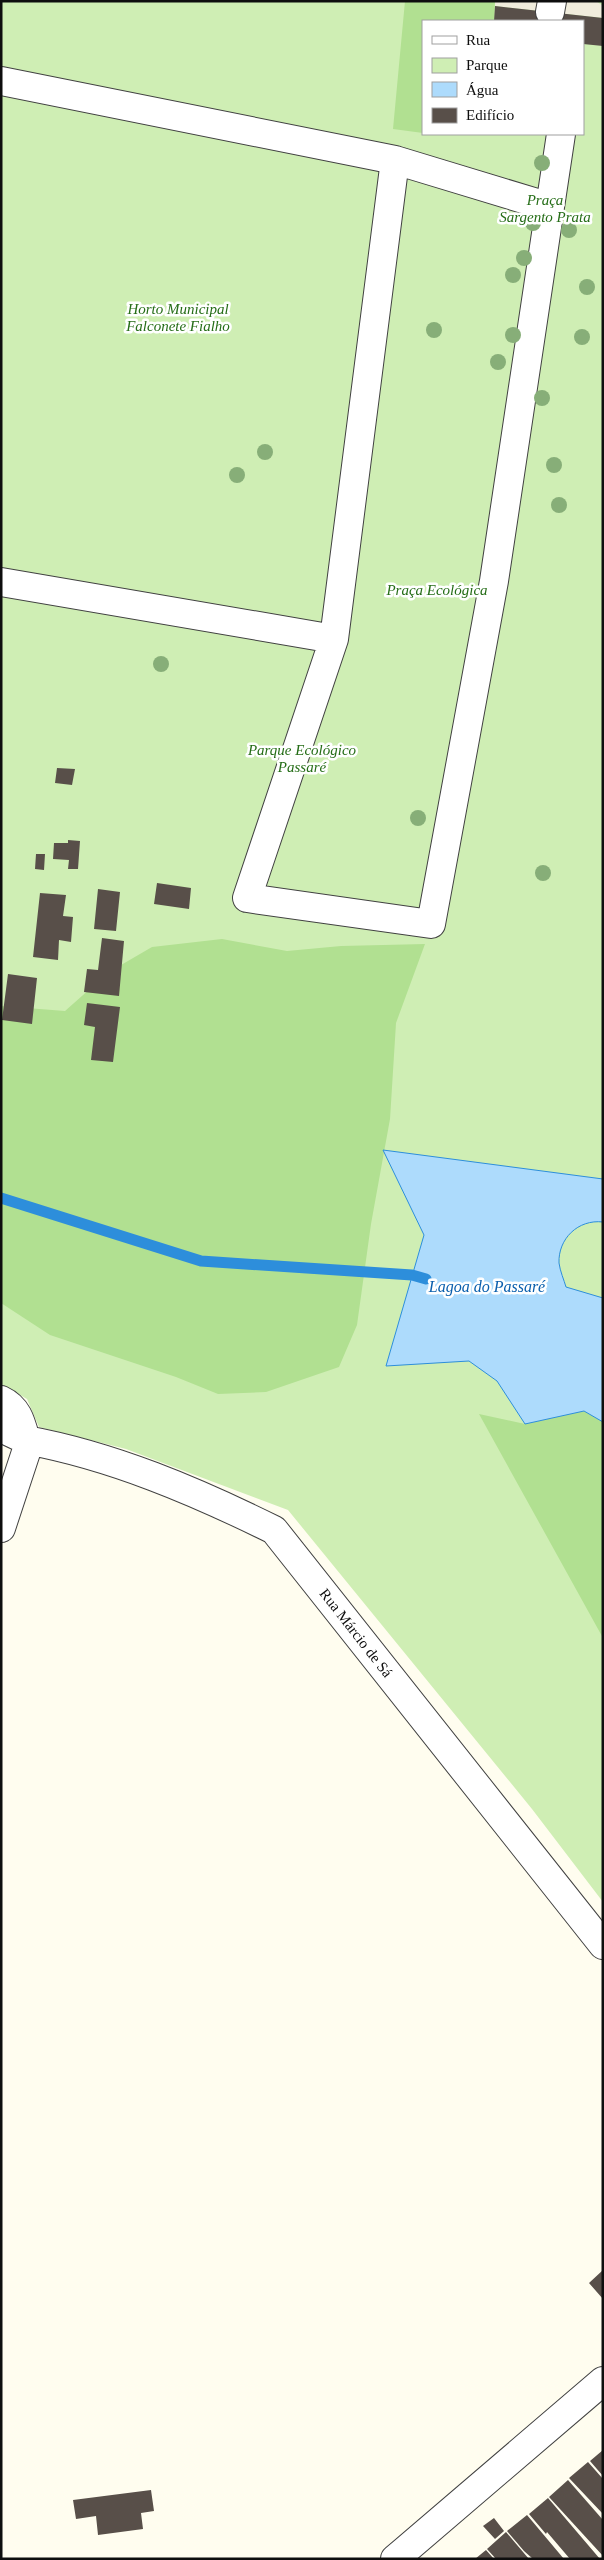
<svg xmlns="http://www.w3.org/2000/svg" width="604" height="2560" font-family="Georgia,serif">
<style>
.green{fill:#cfeeb4;fill-rule:evenodd}
.forest{fill:#b1e091}
.plaza{fill:#f0ecdc}
.water{fill:#addbfc;stroke:#2d8edb}
.lines{fill:none;stroke-linecap:round;stroke-linejoin:round}
.stream{stroke:#2d8edb;stroke-width:11}
.building{fill:#584f49}
.street-casing{stroke:#414141;stroke-width:30}
.street{stroke:#fff;stroke-width:28}
.tree{fill:#87ae78}
.labels{text-anchor:middle;stroke-width:5;stroke-linejoin:round;paint-order:stroke}
.park-label{font-size:15px;font-style:italic;fill:#256d17;stroke:#fff}
.street-label{font-size:15px;fill:#0e0e0e;stroke:#fff}
.water-label{font-size:16px;font-style:italic;fill:#0a5fad;stroke:#fff}
</style>
<rect width="100%" height="100%" fill="#fffdef"/>
<!-- green -->
<path class="green" d="M 1,1 L 603,1 L 603,1902 L 532,1809 L 288,1510 L 126,1449 L 39,1427 L 27,1399 L 1,1384 ZM 423,21 L 583,21 L 583,134 L 423,134 Z"/>
<!-- forest -->
<path class="forest" d="M 405,1 L 495,1 L 494,21 L 423,21 L 423,133 L 393,129 Z
M 222,939 L 287,951 L 341,946 L 425,944 L 396,1023 L 390,1119 L 371,1224 L 357,1325 L 339,1367 L 266,1392 L 218,1394 L 176,1377 L 50,1335 L 1,1303 L 1,1006 L 65,1011 L 109,972 L 152,947 Z
M 584,1411 L 603,1422 L 603,1638 L 479,1414 L 525,1424 Z"/>
<!-- plaza -->
<path class="plaza" d="M 495,1 L 596,1 L 603,6 L 603,18 L 495,6 Z"/>
<!-- water -->
<path class="water" d="M 383,1150 L 603,1179 L 603,1222 C 578,1219 558,1239 559,1263 C 560,1271 564,1280 566,1287 L 603,1298 L 603,1422 L 584,1411 L 525,1424 L 497,1381 L 469,1361 L 386,1366 L 424,1235 Z"/>
<g class="lines">
<!-- stream -->
<path class="stream" d="M 1,1198 L 201,1261 L 412,1275 L 426,1279"/>
</g>
<!-- building -->
<path class="building" d="M 495,6 L 603,18 L 603,46 L 583,44 L 583,21 L 494,21 Z
M 57,768 L 75,769 L 72,785 L 55,783 Z
M 68,840 L 80,841 L 78,869 L 68,869 L 69,860 L 53,859 L 54,843 L 68,843 Z
M 36,854 L 45,854 L 44,870 L 35,869 Z
M 157,883 L 191,888 L 189,909 L 154,904 Z
M 98,889 L 120,892 L 116,931 L 94,929 Z
M 40,893 L 66,895 L 63,916 L 73,917 L 71,942 L 59,940 L 58,960 L 33,957 Z
M 102,938 L 124,941 L 119,996 L 84,992 L 87,969 L 98,970 Z
M 8,974 L 37,978 L 32,1024 L 2,1020 Z
M 87,1003 L 120,1007 L 113,1062 L 91,1060 L 95,1027 L 84,1025 Z
M 603,2270 L 603,2299 L 589,2283 Z
M 603,2450 L 603,2476 L 590,2461 Z
M 588,2462 L 603,2479 L 603,2514 L 569,2478 Z
M 568,2480 L 603,2520 L 603,2556 L 549,2497 Z
M 151,2490 L 154,2511 L 141,2513 L 143,2529 L 98,2535 L 96,2516 L 76,2519 L 73,2500 Z
M 548,2498 L 600,2559 L 570,2559 L 547,2532 L 546,2534 L 529,2514 Z
M 527,2515 L 564,2559 L 533,2559 L 524,2551 L 507,2531 Z
M 494,2518 L 504,2531 L 495,2539 L 483,2526 Z
M 506,2532 L 529,2559 L 496,2559 L 487,2549 Z
M 486,2550 L 494,2559 L 475,2559 Z"/>
<g class="lines">
<defs>
<path id="street" d="M 550,12 L 552,1
M 1,81 L 395,160 L 334,639 L 1,582
M 395,160 L 550,207 L 561,134
M 334,639 L 247,898 L 431,924 L 494,581 L 550,207
M 1,1400 C 18,1408 21,1422 26,1440 C 113,1456 195,1491 274,1530 L 603,1945
M 1,1428 L 26,1440 L 27,1449 L 1,1528
M 395,2559 L 603,2381"/>
</defs>
<!-- street casing -->
<use href="#street" class="street-casing"/>
<!-- street -->
<use href="#street" class="street"/>
</g>
<!-- trees -->
<g class="tree">
<circle cx="542" cy="163" r="8"/>
<circle cx="533" cy="223" r="8"/>
<circle cx="569" cy="230" r="8"/>
<circle cx="524" cy="258" r="8"/>
<circle cx="513" cy="275" r="8"/>
<circle cx="587" cy="287" r="8"/>
<circle cx="434" cy="330" r="8"/>
<circle cx="513" cy="335" r="8"/>
<circle cx="582" cy="337" r="8"/>
<circle cx="498" cy="362" r="8"/>
<circle cx="542" cy="398" r="8"/>
<circle cx="265" cy="452" r="8"/>
<circle cx="554" cy="465" r="8"/>
<circle cx="237" cy="475" r="8"/>
<circle cx="559" cy="505" r="8"/>
<circle cx="161" cy="664" r="8"/>
<circle cx="418" cy="818" r="8"/>
<circle cx="543" cy="873" r="8"/>
</g>
<g class="labels">
<!-- park labels -->
<g class="park-label">
<text x="545" y="205">Praça<tspan x="545" dy="17">Sargento Prata</tspan></text>
<text x="178" y="314">Horto Municipal<tspan x="178" dy="17">Falconete Fialho</tspan></text>
<text x="437" y="595">Praça Ecológica</text>
<text x="302" y="755">Parque Ecológico<tspan x="302" dy="17">Passaré</tspan></text>
</g>
<!-- street labels -->
<g class="street-label">
<text transform="translate(356 1633) rotate(52)" y="5">Rua Márcio de Sá</text>
</g>
<!-- water labels -->
<g class="water-label">
<text x="487" y="1292">Lagoa do Passaré</text>
</g>
</g>
<!-- border -->
<rect width="604" height="2560" fill="none" stroke="#0e0e0e" stroke-width="5"/>
<!-- legend -->
<rect x="422" y="20" width="162" height="115" fill="#ffffff" stroke="#9f9f9f"/>
<rect x="432" y="36" width="25" height="8" fill="#ffffff" stroke="#9f9f9f"/>
<text x="466" y="45" font-size="15" fill="#0e0e0e">Rua</text>
<rect x="432" y="58" width="25" height="15" fill="#cfeeb4" stroke="#9f9f9f"/>
<text x="466" y="70" font-size="15" fill="#0e0e0e">Parque</text>
<rect x="432" y="82" width="25" height="15" fill="#addbfc" stroke="#9f9f9f"/>
<text x="466" y="95" font-size="15" fill="#0e0e0e">Água</text>
<rect x="432" y="108" width="25" height="15" fill="#584f49" stroke="#9f9f9f"/>
<text x="466" y="120" font-size="15" fill="#0e0e0e">Edifício</text>
</svg>
